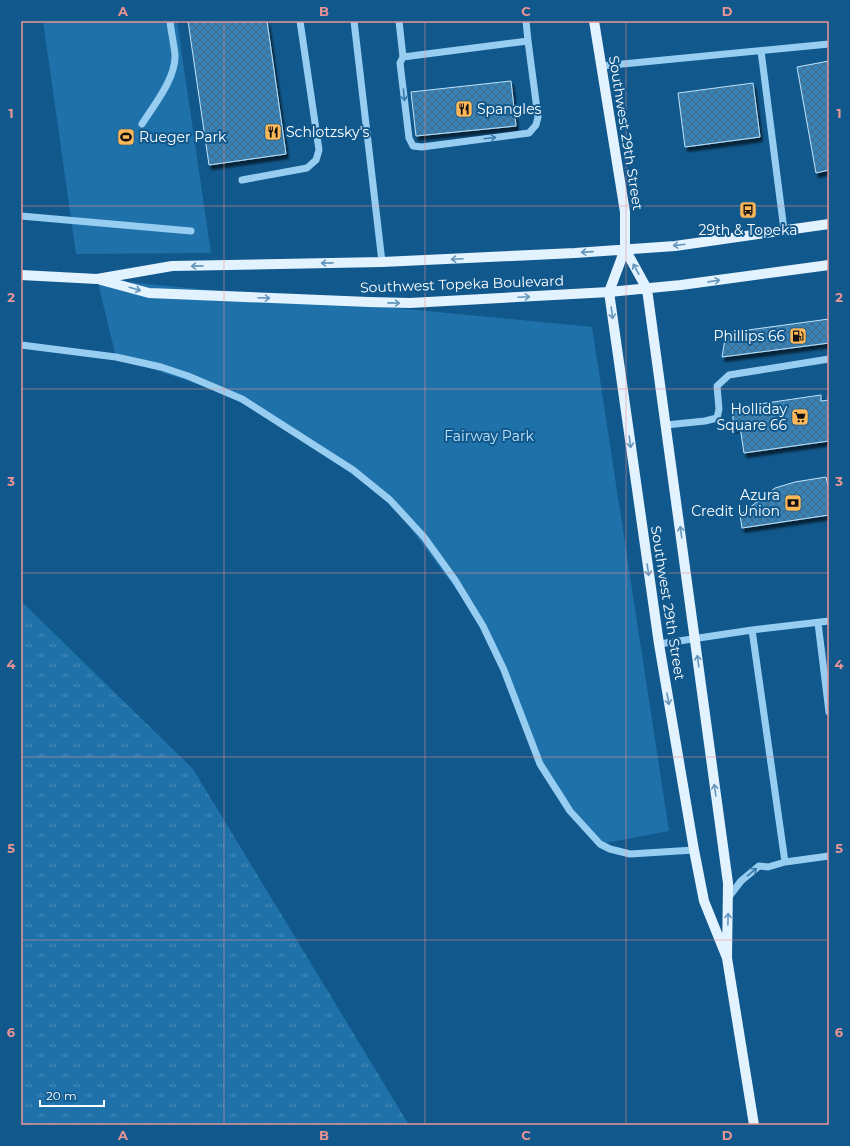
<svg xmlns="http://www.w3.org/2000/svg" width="850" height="1146" font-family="Montserrat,sans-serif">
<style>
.grass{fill:url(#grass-tufts)}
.park{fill:#1f71a9}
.building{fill:url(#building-cross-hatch);stroke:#bfe3fd;filter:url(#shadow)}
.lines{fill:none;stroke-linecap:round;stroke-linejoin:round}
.minor{stroke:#98cdf2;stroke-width:7}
.major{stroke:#e2f2ff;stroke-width:10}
.oneway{stroke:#3a7bab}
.oneway2{stroke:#6596ba}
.grid{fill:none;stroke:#ea9494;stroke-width:1;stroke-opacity:0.55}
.labels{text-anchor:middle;stroke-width:4;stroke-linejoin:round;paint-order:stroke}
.poi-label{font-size:14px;fill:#fff;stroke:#11588c;text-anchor:start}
.street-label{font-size:14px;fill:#fff;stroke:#11588c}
.park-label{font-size:14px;fill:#bfe3fd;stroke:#11588c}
.neatline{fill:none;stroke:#ea9494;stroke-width:1.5}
.grid-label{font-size:13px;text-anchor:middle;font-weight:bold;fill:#ea9494}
</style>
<defs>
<pattern id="grass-tufts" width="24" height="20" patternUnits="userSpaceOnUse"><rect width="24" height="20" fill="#1f71a9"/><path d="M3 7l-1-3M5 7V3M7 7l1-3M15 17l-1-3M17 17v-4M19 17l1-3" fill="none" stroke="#4c8dba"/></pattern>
<pattern id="building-cross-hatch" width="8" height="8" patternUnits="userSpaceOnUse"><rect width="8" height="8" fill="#3982b5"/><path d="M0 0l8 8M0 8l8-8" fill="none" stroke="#426a86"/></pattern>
<filter id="shadow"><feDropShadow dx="2.5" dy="4.5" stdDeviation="1" flood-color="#0009"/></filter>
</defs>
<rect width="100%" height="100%" fill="#11588c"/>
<!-- grass -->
<path class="grass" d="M 21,601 L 193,769 L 409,1125 L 21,1125 Z"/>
<!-- park -->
<path class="park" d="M 43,21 L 177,21 L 211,253 L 76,254 Z
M 97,279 L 592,327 L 669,831 L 600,844 L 540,764 L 483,626 L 390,500 L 242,399 L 116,357 Z"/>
<!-- building -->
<path class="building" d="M 188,21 L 267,21 L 286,154 L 209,165 Z
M 829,61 L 829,170 L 816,173 L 797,67 Z
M 511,81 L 516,126 L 416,136 L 411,92 Z
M 753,83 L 760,137 L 685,147 L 678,93 Z
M 829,319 L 829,343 L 722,357 L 726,333 Z
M 821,395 L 821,401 L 829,400 L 829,441 L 744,453 L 740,427 L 734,428 L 732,408 Z
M 826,477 L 829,490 L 829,515 L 742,528 L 740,515 L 775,488 L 795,482 Z"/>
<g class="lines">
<!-- minor -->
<path class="minor" d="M 354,21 L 382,262
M 399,21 L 403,57 L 528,41 L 526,21
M 761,51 L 784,230
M 403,57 L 400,63 L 409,138 L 413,146 L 422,147 L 529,133 L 536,125 L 538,117 L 528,41
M 602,66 L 829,44
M 142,124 C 154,105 176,78 175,55 C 174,44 171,32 170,21
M 242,180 L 307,168 L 316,160 L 319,150 L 300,21
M 21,216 L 191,231
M 21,345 L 116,357 L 161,367 L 188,376 L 242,399 L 353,470 L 390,500 L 424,537 L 455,580 L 483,626 L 504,670 L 540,764 L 570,811 L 600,844 L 610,849 L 630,854 L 694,850
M 666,425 L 705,421 L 717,418 L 719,409 L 717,386 L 729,375 L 829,359
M 818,623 L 829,712
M 752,630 L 785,862
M 659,644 L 752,630 L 829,621
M 728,898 L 741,881 L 759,866 L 768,867 L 785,862 L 829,856"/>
<!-- major -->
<path class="major" d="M 594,21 L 625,212 L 625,249 L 609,292 L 659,644 L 694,850 L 704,901 L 727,958
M 625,249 L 647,289 L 728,883 L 727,958 L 754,1125
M 21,275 L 97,279 L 172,266 L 382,262 L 575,253 L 675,246 L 829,224
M 101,280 L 149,293 L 369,302 L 410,303 L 609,292 L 681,285 L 829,265"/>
</g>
<!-- one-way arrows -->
<defs><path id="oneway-shaft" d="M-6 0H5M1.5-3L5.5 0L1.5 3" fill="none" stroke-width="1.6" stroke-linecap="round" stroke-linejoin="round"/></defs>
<g class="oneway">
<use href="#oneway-shaft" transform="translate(404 95) rotate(84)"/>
<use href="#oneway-shaft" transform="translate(490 138) rotate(-7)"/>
<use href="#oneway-shaft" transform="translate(752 872) rotate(-40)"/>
</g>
<g class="oneway2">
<use href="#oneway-shaft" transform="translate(679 245) rotate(173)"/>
<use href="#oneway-shaft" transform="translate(587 252) rotate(176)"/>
<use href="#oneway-shaft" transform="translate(457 259) rotate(177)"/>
<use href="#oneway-shaft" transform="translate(327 263) rotate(179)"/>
<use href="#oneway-shaft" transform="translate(197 266) rotate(179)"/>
<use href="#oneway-shaft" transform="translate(636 269) rotate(-119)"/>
<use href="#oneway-shaft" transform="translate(714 281) rotate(-8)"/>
<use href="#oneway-shaft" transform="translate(135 289) rotate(16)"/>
<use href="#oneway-shaft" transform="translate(524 297) rotate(-3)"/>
<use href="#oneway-shaft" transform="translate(264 298) rotate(2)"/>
<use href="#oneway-shaft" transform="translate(394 303) rotate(1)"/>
<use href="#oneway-shaft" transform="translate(612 313) rotate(82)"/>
<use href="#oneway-shaft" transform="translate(630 442) rotate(82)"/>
<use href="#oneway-shaft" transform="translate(681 532) rotate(-98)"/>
<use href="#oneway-shaft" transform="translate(648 570) rotate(82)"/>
<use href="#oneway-shaft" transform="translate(698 661) rotate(-98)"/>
<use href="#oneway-shaft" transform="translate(668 699) rotate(80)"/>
<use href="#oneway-shaft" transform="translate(715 790) rotate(-98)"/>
<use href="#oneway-shaft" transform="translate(728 919) rotate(-89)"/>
</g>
<!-- grid -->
<path class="grid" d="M 224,21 L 224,1125M 425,21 L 425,1125M 626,21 L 626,1125M 21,206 L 829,206M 21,389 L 829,389M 21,573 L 829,573M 21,757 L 829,757M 21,940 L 829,940"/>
<!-- icons -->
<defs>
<symbol id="restaurant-square" viewBox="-11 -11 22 22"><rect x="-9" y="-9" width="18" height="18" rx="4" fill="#ffb858" stroke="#11588c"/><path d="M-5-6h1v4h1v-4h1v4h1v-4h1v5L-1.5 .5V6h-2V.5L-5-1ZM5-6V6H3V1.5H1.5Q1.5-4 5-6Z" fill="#111"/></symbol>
<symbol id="stadium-square" viewBox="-11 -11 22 22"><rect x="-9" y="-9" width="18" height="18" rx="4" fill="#ffb858" stroke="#11588c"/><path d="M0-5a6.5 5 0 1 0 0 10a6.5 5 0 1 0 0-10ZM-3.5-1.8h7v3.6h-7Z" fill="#111"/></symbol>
<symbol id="bus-square" viewBox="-11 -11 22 22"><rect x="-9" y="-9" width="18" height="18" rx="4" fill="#ffb858" stroke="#11588c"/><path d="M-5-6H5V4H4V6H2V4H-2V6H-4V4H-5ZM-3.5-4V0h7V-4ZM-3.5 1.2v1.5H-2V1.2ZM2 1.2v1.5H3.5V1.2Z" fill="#111"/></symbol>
<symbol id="fuel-square" viewBox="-11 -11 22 22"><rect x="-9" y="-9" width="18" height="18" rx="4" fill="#ffb858" stroke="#11588c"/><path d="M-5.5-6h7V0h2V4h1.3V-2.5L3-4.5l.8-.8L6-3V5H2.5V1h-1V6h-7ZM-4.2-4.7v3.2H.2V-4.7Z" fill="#111"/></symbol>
<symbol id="supermarket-square" viewBox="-11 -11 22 22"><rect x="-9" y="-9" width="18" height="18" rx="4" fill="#ffb858" stroke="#11588c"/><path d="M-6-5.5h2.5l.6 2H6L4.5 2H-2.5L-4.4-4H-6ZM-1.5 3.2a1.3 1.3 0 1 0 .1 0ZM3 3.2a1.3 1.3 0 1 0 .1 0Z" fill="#111"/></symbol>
<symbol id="bank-square" viewBox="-11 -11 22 22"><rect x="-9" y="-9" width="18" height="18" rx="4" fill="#ffb858" stroke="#11588c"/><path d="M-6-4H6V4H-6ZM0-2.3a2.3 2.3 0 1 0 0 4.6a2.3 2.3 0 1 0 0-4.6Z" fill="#111"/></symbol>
</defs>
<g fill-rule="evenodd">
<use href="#restaurant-square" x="454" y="99" width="20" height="20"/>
<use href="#restaurant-square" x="263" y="122" width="20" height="20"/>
<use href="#stadium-square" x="116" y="127" width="20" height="20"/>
<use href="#bus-square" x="738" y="200" width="20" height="20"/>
<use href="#fuel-square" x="788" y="326" width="20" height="20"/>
<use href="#supermarket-square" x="790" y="407" width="20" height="20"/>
<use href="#bank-square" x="783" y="493" width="20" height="20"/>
</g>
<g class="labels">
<!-- poi labels -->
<g class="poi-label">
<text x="477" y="114">Spangles</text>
<text x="286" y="137">Schlotzsky's</text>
<text x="139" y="142">Rueger Park</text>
<text x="748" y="235" text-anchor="middle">29th &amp; Topeka</text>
<text x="785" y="341" text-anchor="end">Phillips 66</text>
<text x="787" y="414" text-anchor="end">Holliday<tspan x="787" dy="16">Square 66</tspan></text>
<text x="780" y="500" text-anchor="end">Azura<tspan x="780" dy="16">Credit Union</tspan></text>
</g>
<!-- street labels -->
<g class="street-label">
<text transform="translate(626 133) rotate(81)" y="5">Southwest 29th Street</text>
<text transform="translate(462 284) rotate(-2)" y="5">Southwest Topeka Boulevard</text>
<text transform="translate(668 603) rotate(81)" y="5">Southwest 29th Street</text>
</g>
<!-- park labels -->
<g class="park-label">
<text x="489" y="441">Fairway Park</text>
</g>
</g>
<!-- border -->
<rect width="850" height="1146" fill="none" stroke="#11588c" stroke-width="44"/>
<!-- scale -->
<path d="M40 1100v6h64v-6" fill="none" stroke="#ffffff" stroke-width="2"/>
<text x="46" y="1100" font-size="12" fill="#ffffff" stroke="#11588c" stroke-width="3" paint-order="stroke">20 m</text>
<rect x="22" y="22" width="806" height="1102" class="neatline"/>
<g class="grid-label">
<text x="123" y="16">A</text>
<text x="324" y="16">B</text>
<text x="526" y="16">C</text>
<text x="727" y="16">D</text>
<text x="11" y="118">1</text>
<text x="839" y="118">1</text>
<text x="11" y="302">2</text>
<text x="839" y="302">2</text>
<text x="11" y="486">3</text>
<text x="839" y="486">3</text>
<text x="11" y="669">4</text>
<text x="839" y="669">4</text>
<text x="11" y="853">5</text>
<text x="839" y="853">5</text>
<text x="11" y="1037">6</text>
<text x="839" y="1037">6</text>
<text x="123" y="1140">A</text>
<text x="324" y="1140">B</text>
<text x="526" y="1140">C</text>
<text x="727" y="1140">D</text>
</g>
</svg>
